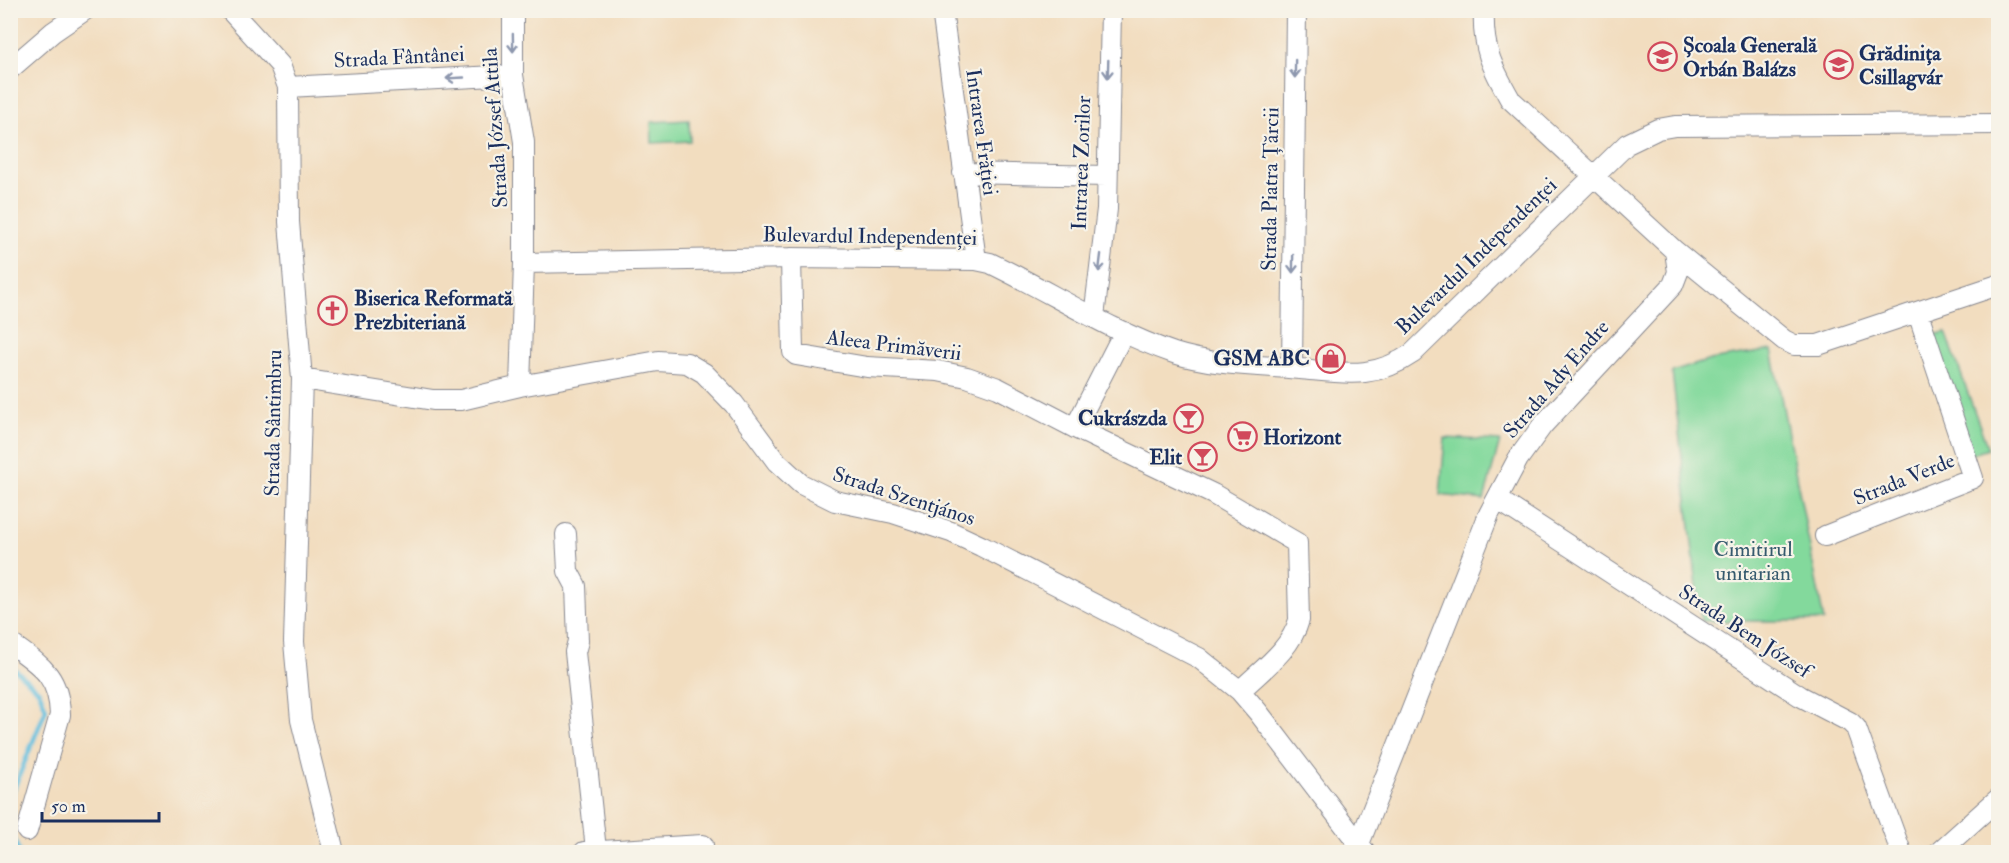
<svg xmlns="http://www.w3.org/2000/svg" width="2009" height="863" font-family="'IM FELL Double Pica',serif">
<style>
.green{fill:#83d99c;stroke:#4f847d;stroke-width:1.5}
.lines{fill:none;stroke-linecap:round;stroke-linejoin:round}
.stream{stroke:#60bede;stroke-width:4.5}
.minor-casing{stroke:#86868e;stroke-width:22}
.minor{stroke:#fff;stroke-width:20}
.oneway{stroke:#8d97ae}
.labels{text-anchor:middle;stroke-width:4.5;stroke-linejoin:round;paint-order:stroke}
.poi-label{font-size:21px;font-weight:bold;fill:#1b2f5e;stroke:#f7f3e8;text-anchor:start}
.street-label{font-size:21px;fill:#1b2f5e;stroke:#f7f3e8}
.park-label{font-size:21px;fill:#355a6e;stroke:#f7f3e8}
</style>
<rect width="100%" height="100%" fill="#f7f3e8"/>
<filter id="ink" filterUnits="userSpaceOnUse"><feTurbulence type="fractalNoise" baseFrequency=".0167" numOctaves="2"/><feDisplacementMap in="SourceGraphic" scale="12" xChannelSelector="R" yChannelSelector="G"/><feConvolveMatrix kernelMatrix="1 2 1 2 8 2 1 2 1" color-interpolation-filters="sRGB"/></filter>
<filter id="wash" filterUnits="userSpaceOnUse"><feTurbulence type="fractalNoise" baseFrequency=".008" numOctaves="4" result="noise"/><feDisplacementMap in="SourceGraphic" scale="24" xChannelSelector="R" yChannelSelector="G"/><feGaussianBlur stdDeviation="1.35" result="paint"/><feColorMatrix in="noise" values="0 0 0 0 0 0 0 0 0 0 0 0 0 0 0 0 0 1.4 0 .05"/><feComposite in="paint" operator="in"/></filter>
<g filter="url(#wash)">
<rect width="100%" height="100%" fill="#f2ddbf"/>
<!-- green -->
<path class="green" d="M 689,120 L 690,141 L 652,143 L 651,122 Z
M 1946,332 L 1988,449 L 1970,455 L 1930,336 Z
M 1772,350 L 1824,621 L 1701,621 L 1672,372 L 1710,360 Z
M 1445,438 L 1500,441 L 1484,500 L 1440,495 Z"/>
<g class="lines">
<!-- stream -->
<path class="stream" d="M 10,665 L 39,691 L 46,709 L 13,791 L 10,816
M 10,829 L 19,852"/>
</g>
</g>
<g filter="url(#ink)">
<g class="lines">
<defs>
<path id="minor" d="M 230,10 L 280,65 L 288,87 L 289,222 L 302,379 L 294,642 L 301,720 L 334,852
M 513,10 L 513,75 L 524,142 L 524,263 L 520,386
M 942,10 L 976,260
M 10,69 L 53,32 L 85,10
M 288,87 L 513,75
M 963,173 L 1107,176
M 1675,251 L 1784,340 L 1794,345 L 1818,345 L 1998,285
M 791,258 L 793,352 L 796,355 L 867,367 L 938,371 L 967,377 L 998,388 L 1075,428
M 524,263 L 791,258 L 976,260 L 990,263 C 1051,292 1109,331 1174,353 C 1215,366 1258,365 1300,369 C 1344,373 1374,380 1413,353 L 1627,144 L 1658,129 L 1675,126 L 1998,124
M 1094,317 L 1107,209 L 1111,10
M 1124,332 L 1075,428 L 1213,494 L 1297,543 L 1299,620 C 1291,650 1261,670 1240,691
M 1292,368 L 1296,10
M 302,379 L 433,400 L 461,400 L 520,386 L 658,361 L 687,363 L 704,373 L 734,404 L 777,462 L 801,484 L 835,501 L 893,513 L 951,532 L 981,546 L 1199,658 L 1240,691 L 1258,712 L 1365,852
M 1497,499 L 1800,696 L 1850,722 L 1856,728 L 1901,852
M 566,534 L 568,571 L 576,586 L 578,641 L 575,652 L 596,850
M 1825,536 L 1973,478 L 1918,313
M 10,643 C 40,665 59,675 60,715 L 27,831
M 1359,844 L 1489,514 L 1518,459 L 1542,426 L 1673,285 L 1678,272 L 1675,251 L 1510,99 C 1492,67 1482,48 1484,10
M 584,852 L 703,845
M 1939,852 L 1998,799"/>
</defs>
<!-- minor casing -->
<use href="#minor" class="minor-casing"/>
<!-- minor -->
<use href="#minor" class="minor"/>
</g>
<!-- one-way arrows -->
<defs><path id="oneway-shaft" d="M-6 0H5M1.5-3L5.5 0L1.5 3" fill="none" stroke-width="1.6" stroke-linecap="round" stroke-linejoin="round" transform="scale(1.5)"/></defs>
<g class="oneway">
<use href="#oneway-shaft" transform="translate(513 43) rotate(89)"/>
<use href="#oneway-shaft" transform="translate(1108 69) rotate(92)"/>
<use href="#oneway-shaft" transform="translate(1295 69) rotate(91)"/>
<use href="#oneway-shaft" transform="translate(455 78) rotate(177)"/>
<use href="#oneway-shaft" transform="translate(1100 263) rotate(97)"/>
<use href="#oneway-shaft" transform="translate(1293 264) rotate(91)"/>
</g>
</g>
<!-- icons -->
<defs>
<symbol id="school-ring" viewBox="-11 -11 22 22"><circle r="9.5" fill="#f7f3e8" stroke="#d1495b" stroke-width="1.5"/><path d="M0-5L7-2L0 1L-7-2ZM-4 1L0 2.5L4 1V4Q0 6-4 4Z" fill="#d1495b"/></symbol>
<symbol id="church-ring" viewBox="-11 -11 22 22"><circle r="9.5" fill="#f7f3e8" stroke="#d1495b" stroke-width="1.5"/><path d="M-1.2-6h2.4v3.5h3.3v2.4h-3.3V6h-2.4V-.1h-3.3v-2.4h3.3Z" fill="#d1495b"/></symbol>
<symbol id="shop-ring" viewBox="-11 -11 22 22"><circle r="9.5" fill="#f7f3e8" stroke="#d1495b" stroke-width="1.5"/><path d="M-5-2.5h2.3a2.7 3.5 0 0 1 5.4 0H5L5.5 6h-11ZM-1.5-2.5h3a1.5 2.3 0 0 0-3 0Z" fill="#d1495b"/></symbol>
<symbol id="bar-ring" viewBox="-11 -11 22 22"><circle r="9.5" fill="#f7f3e8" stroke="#d1495b" stroke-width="1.5"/><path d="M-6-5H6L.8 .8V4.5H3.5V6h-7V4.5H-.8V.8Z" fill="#d1495b"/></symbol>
<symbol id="supermarket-ring" viewBox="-11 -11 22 22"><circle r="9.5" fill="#f7f3e8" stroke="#d1495b" stroke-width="1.5"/><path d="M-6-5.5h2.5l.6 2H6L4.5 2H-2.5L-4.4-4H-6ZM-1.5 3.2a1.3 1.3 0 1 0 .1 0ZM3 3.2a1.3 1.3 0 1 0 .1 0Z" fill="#d1495b"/></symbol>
</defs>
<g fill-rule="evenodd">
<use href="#school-ring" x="1646" y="40" width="33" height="33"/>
<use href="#school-ring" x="1822" y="48" width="33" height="33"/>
<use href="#church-ring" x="316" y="294" width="33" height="33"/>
<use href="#shop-ring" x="1314" y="342" width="33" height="33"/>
<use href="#bar-ring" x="1172" y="402" width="33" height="33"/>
<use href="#supermarket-ring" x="1226" y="420" width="33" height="33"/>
<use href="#bar-ring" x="1186" y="440" width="33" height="33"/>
</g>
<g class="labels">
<!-- poi labels -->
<g class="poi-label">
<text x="1683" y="52">Școala Generală<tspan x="1683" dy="24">Orbán Balázs</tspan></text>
<text x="1859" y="60">Grădinița<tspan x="1859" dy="24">Csillagvár</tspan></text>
<text x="354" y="305">Biserica Reformată<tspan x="354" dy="24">Prezbiteriană</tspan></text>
<text x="1310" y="365" text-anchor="end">GSM ABC</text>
<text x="1167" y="425" text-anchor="end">Cukrászda</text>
<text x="1263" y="444">Horizont</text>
<text x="1182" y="464" text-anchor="end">Elit</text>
</g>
<!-- street labels -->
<g class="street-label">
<text transform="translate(399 57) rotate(-3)" y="7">Strada Fântânei</text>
<text transform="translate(495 128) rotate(-94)" y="7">Strada József Attila</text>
<text transform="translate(982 132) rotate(82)" y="7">Intrarea Frăției</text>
<text transform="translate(1081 163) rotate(-88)" y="7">Intrarea Zorilor</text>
<text transform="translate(1270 189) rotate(-89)" y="7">Strada Piatra Țărcii</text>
<text transform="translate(870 236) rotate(1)" y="7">Bulevardul Independenței</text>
<text transform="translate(1476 256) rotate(-44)" y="7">Bulevardul Independenței</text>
<text transform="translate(894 345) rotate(7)" y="7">Aleea Primăverii</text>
<text transform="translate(1556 379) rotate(-49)" y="7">Strada Ady Endre</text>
<text transform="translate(273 423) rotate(-89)" y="7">Strada Sântimbru</text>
<text transform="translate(1904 479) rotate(-22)" y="7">Strada Verde</text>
<text transform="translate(904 496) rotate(18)" y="7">Strada Szentjános</text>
<text transform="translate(1745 631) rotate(33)" y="7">Strada Bem József</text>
</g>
<!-- park labels -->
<g class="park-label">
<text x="1753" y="556">Cimitirul<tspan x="1753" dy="24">unitarian</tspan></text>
</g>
</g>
<!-- margin -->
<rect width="2009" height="863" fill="none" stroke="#f7f3e8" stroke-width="36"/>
<!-- scale -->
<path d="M42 812v9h117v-9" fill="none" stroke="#1b2f5e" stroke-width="3"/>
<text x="51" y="812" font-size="18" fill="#1b2f5e" stroke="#f7f3e8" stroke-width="4.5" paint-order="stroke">50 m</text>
</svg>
